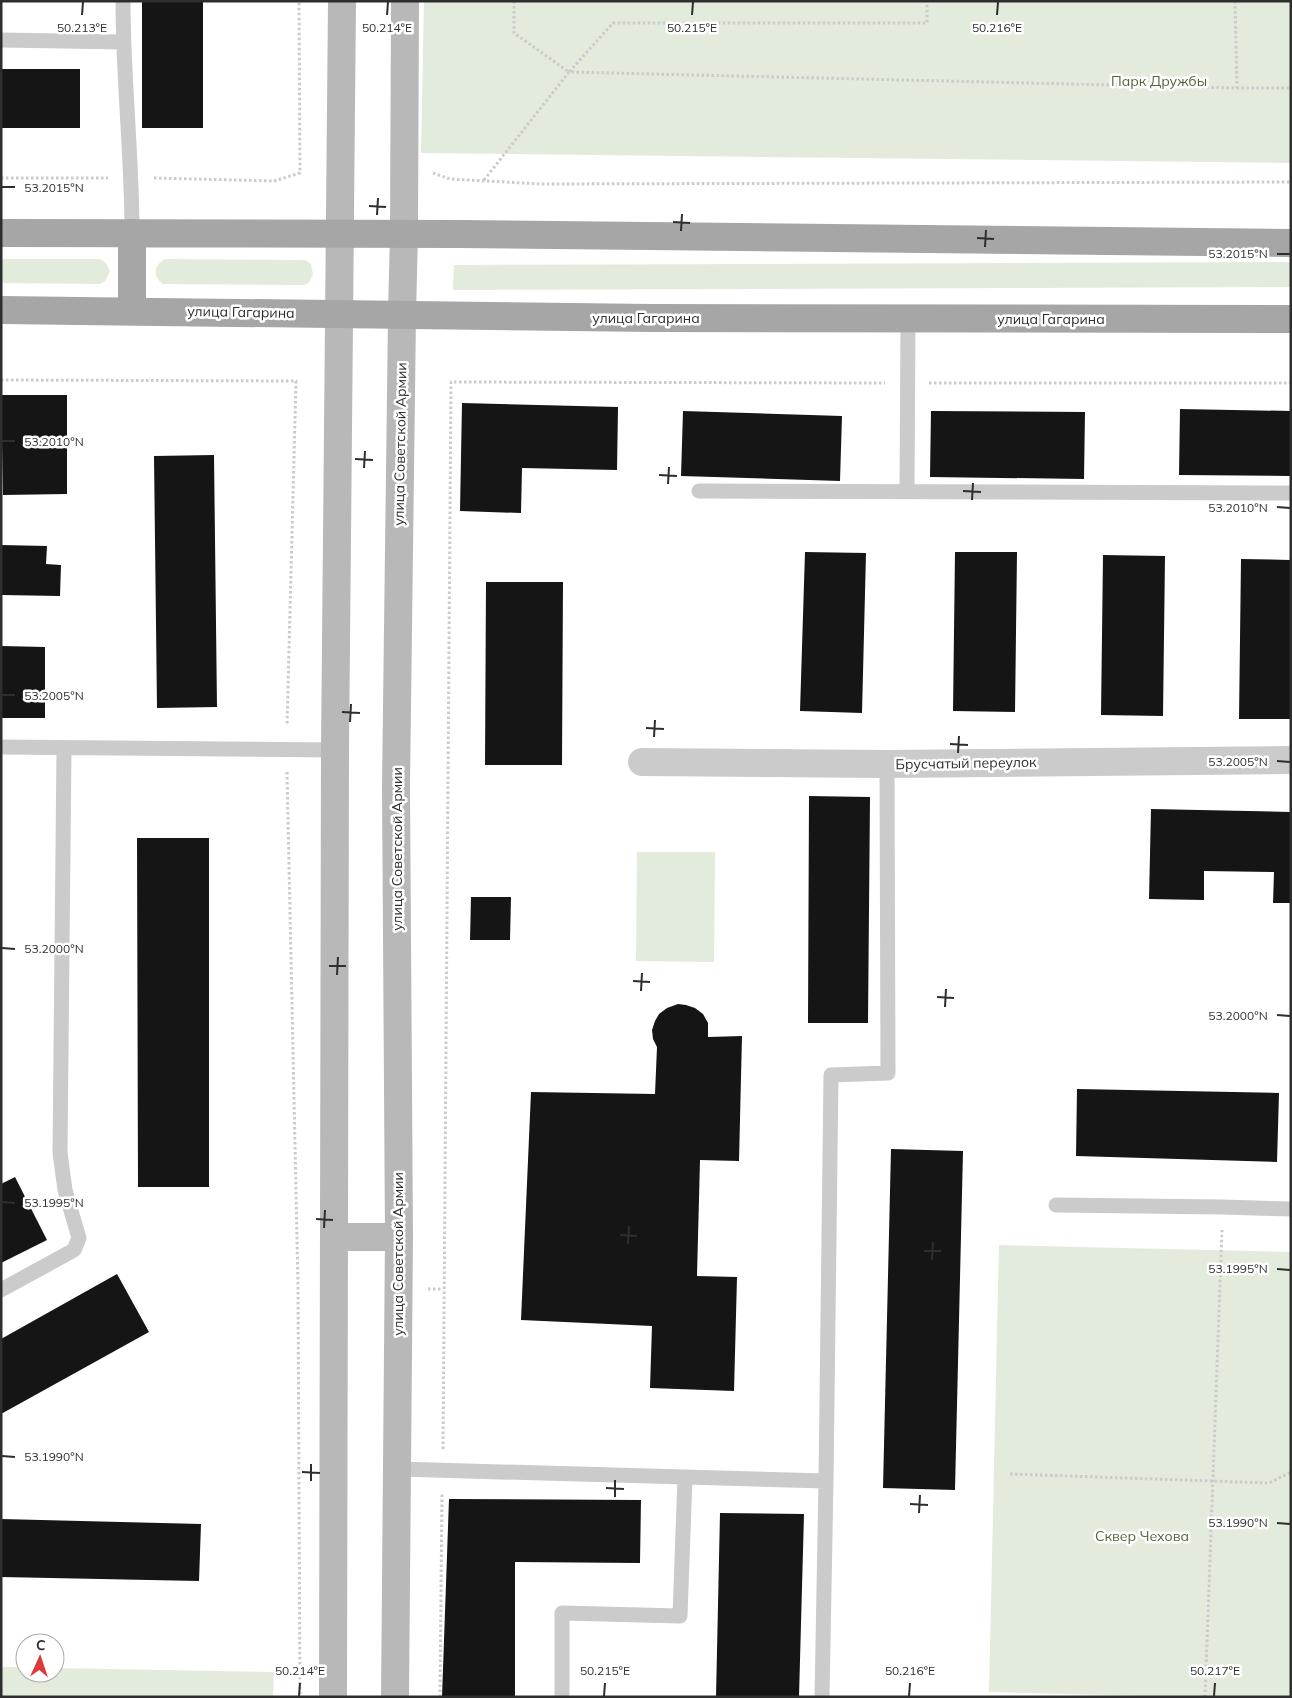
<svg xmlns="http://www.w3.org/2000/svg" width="1292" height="1698" font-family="Mulish,sans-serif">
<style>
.green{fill:#e3ebdc}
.building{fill:#151515}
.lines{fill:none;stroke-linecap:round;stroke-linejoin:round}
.path{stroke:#cbcbcb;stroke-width:3;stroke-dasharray:2.5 2.5;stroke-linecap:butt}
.service{stroke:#cbcbcb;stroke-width:15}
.minor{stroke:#cbcbcb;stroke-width:28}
.secondary{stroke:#b8b8b8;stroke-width:28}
.primary{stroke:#a6a6a6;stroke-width:28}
.ticks{fill:none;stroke:#2e2e2e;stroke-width:2}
.labels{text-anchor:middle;stroke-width:5;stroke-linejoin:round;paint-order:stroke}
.park-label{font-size:14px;fill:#4d683d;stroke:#fff}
.street-label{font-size:14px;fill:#2e2e2e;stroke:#fff}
.ticks-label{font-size:12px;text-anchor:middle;fill:#2e2e2e;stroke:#fff;stroke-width:5;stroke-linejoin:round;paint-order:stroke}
</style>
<rect width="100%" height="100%" fill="#fff"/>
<!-- green -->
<path class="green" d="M 424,1 L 1291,1 L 1291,163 L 421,153 Z
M 1,259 L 100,259 L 105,262 L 110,271 L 105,281 L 100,284 L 1,283 Z
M 165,259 L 305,260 L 311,264 L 313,274 L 309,282 L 305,285 L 163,284 C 152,276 154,265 165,259 Z
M 1291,262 L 1291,287 L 453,290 L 454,265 Z
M 637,852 L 715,852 L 714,962 L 636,961 Z
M 999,1245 L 1291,1252 L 1291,1697 L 1187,1697 L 989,1692 Z
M 1,1667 L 25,1667 L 25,1673 L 55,1673 L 55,1668 L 274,1672 L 273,1697 L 1,1697 Z"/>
<!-- building -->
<path class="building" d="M 142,1 L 203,1 L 203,128 L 142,128 Z
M 1,69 L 80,69 L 80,128 L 1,128 Z
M 1,395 L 67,395 L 67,494 L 3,495 Z
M 462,403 L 618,407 L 617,470 L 522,468 L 521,513 L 460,511 Z
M 1180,409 L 1291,411 L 1291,476 L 1179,475 Z
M 683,411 L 842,416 L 840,481 L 681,476 Z
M 931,411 L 1085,412 L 1084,479 L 930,477 Z
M 214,455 L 217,707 L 157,708 L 154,456 Z
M 1,545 L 47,546 L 46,564 L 61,565 L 60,596 L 1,595 Z
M 805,552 L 866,553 L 862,713 L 800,711 Z
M 955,552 L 1017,552 L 1015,712 L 953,711 Z
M 1103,555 L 1165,556 L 1163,716 L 1101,715 Z
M 1241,559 L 1291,560 L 1291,719 L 1239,719 Z
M 486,582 L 563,582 L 562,765 L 485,765 Z
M 1,646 L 45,647 L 45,718 L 1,718 Z
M 809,796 L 870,797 L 868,1023 L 808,1023 Z
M 1151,809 L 1291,812 L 1291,903 L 1273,903 L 1274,872 L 1204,871 L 1204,900 L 1149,899 Z
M 137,838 L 209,838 L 209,1187 L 138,1187 Z
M 471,897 L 511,897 L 510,940 L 470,940 Z
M 678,1004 L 686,1005 L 695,1008 L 703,1014 L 708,1023 L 708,1037 L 742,1036 L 739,1161 L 700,1160 L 697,1276 L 737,1277 L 734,1391 L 650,1388 L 652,1326 L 521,1320 L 531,1092 L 655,1094 L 657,1047 L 653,1039 L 652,1030 L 655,1021 L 659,1014 L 667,1008 Z
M 1077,1089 L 1279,1093 L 1277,1162 L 1076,1156 Z
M 891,1149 L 963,1151 L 955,1490 L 883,1488 Z
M 15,1177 L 47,1240 L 1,1263 L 1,1184 Z
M 117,1274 L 149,1332 L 1,1414 L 1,1339 Z
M 449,1499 L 641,1500 L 640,1563 L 515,1562 L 515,1697 L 442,1697 Z
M 720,1513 L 804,1514 L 799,1697 L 716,1697 Z
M 1,1519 L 201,1524 L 199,1581 L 1,1577 Z"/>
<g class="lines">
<!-- path -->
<path class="path" d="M 514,1 L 514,33 L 569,72 L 613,23 L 927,23 L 927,1
M 1235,1 L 1237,88
M 433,173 L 450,179 L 541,184 L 1291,182
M 1,178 L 108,178
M 154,178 L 274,181 L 300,173 L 299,1
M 484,180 L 569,72 L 1237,88 L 1291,88
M 1,380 L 296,381 L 287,726
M 929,383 L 1291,383
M 287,772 L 298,1284 L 300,1697
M 428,1289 L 443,1289
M 443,1449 L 451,382 L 885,383
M 1010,1474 L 1269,1483 L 1291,1472
M 440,1697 L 442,1492
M 1205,1697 L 1222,1230"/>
<!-- service -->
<path class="service" d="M 123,1 C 123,79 132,155 132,233
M 1,40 L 123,42
M 699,491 L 1291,493
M 907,491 L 908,319
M 1,747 L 335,750
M 1056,1205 L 1222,1207 L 1291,1209
M 1,1290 L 74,1250 L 79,1238 L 65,1190 L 60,1153 L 64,748
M 398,1469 L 826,1481 L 822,1697
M 826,1481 L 831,1075 L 888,1073 L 887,764
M 562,1697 L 562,1613 L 680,1616 L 685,1477"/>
<!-- minor -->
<path class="minor" d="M 642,762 L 887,764 L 1291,760"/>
<!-- secondary -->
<path class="secondary" d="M 334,1237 L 399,1237
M 333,1697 L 335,750 L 342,1
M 395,1697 L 399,1237 L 396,786 L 402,315 L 404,233 L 405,1"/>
<!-- primary -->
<path class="primary" d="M 1,233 L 459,234 L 1291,243
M 1,310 L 652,318 L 1291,319
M 132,311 L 132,233"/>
</g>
<!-- ticks -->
<path class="ticks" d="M 82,15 L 83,2M 387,15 L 388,2M 692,15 L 693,2M 997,15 L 998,2M 2,187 L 15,187M 369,206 L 386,207M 377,215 L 378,198M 673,222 L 690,223M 681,231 L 682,214M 977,238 L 994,239M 985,247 L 986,230M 1277,254 L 1290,254M 2,441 L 15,441M 355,459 L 373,460M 364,468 L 365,451M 659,475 L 677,476M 668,484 L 669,467M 963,491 L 981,492M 972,500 L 973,483M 1277,507 L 1290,508M 2,695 L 15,695M 342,712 L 360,713M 350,722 L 351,704M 646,728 L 664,729M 654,737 L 655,720M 950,744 L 968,745M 958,753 L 959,736M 1277,761 L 1290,762M 2,948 L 15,949M 329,966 L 346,966M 337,975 L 338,957M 633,981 L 650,982M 641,991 L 642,973M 937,997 L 954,998M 945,1007 L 946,989M 1277,1015 L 1290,1016M 2,1202 L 15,1203M 316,1219 L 333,1220M 324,1228 L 325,1210M 620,1235 L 637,1236M 628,1244 L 629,1226M 924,1251 L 941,1251M 932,1260 L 933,1242M 1277,1269 L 1290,1270M 2,1456 L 15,1457M 302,1472 L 320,1473M 311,1481 L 311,1464M 606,1488 L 624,1489M 615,1497 L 615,1480M 910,1504 L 928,1505M 919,1513 L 920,1495M 1277,1523 L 1290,1524M 299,1696 L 300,1683M 604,1696 L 605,1683M 909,1696 L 910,1683M 1214,1696 L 1215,1683"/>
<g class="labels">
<!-- park labels -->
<g class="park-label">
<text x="1159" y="86">Парк Дружбы</text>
<text x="1142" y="1541">Сквер Чехова</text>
</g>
<!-- street labels -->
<g class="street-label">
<text transform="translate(241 312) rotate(1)" y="5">улица Гагарина</text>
<text x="646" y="323">улица Гагарина</text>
<text x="1051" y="324">улица Гагарина</text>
<text transform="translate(400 444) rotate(-89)" y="5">улица Советской Армии</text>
<text transform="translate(966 763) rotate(-1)" y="5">Брусчатый переулок</text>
<text transform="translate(397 849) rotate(-90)" y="5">улица Советской Армии</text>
<text transform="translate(398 1254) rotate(-90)" y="5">улица Советской Армии</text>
</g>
</g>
<g class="ticks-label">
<text x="82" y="32">50.213°E</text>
<text x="387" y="32">50.214°E</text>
<text x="692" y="32">50.215°E</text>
<text x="997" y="32">50.216°E</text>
<text x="54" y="192">53.2015°N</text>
<text x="1238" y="258">53.2015°N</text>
<text x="54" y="446">53.2010°N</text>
<text x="1238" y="512">53.2010°N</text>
<text x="54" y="700">53.2005°N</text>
<text x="1238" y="766">53.2005°N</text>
<text x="54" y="953">53.2000°N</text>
<text x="1238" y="1020">53.2000°N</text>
<text x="54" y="1207">53.1995°N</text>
<text x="1238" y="1273">53.1995°N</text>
<text x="54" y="1461">53.1990°N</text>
<text x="1238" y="1527">53.1990°N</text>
<text x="300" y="1675">50.214°E</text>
<text x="605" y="1675">50.215°E</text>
<text x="910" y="1675">50.216°E</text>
<text x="1215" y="1675">50.217°E</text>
</g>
<!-- border -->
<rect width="1292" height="1698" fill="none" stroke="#2e2e2e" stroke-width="5"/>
<!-- north arrow -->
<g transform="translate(40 1658) rotate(3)"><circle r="24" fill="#ffffff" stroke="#ababab"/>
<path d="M0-4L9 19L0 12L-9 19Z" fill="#dd3a38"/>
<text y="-8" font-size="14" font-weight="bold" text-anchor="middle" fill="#2e2e2e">С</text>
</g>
</svg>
